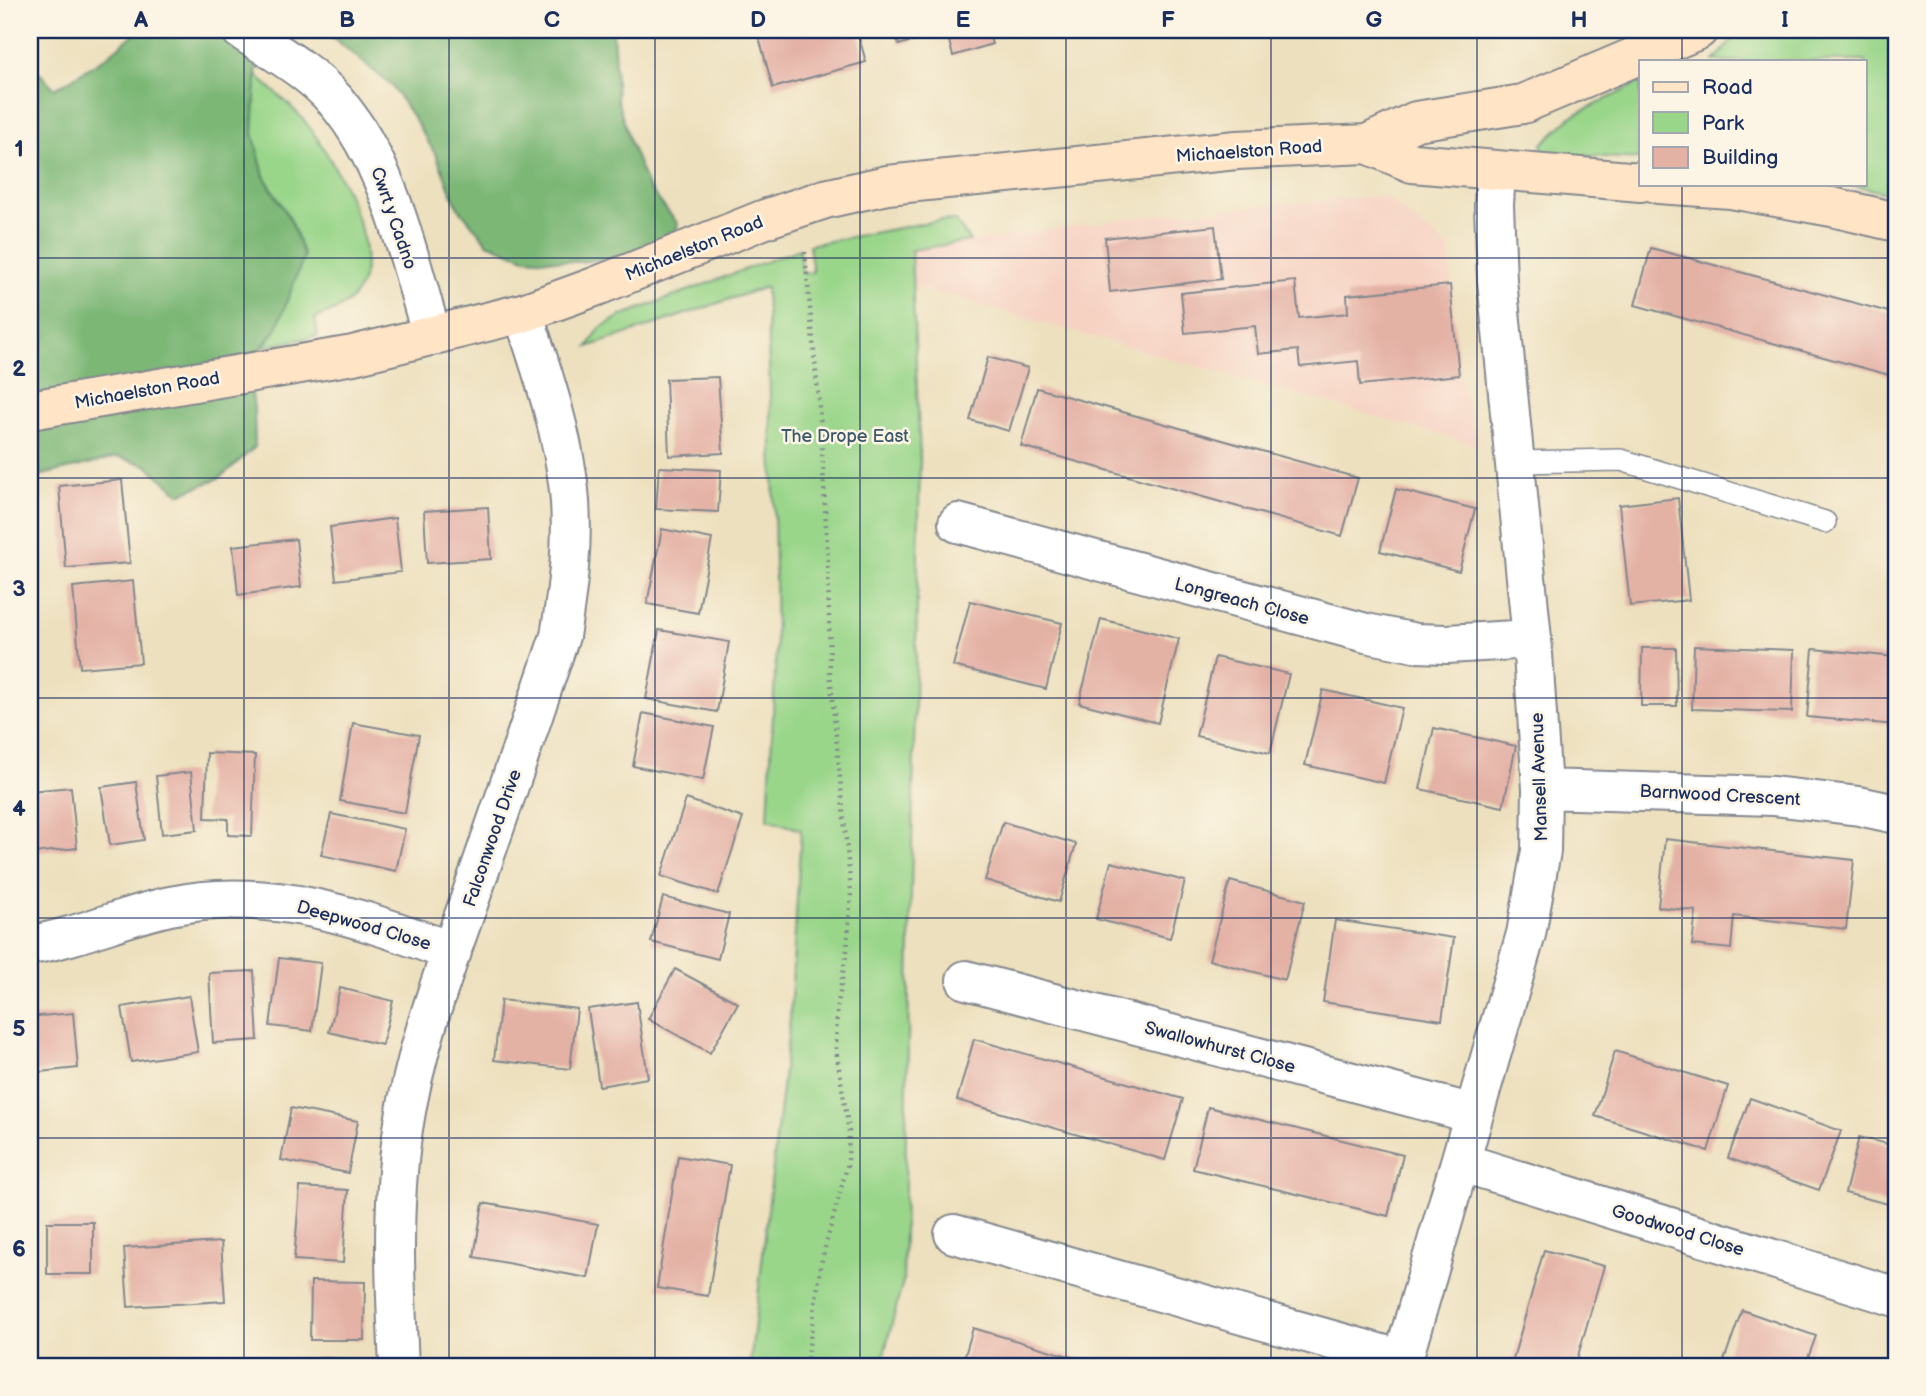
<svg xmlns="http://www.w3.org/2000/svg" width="1926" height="1396" font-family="'Balsamiq Sans',sans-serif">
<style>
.built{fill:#f6d2c3}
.green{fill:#9ad68a;stroke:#5a8274;stroke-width:2}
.forest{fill:#7bb776;stroke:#4b736a;stroke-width:2}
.building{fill:#e4b1a5}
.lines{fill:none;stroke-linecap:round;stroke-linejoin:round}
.lane-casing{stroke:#84888e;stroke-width:24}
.street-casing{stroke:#84888e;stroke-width:42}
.secondary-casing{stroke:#84888e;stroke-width:42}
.path{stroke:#84888e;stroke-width:4.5;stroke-dasharray:2 5;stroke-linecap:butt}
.lane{stroke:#fff;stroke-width:21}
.street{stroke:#fff;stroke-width:38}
.secondary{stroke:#ffe4c6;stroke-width:38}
.grid{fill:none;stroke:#1b2f5e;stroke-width:2;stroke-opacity:0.55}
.labels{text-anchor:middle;stroke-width:5;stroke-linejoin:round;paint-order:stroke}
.street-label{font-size:18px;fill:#1b2f5e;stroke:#fcf5e5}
.park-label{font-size:18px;fill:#3b5969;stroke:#fcf5e5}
.neatline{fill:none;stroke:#1b2f5e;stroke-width:2.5}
.grid-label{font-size:23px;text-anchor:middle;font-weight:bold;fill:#1b2f5e}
</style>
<rect width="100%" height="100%" fill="#fcf5e5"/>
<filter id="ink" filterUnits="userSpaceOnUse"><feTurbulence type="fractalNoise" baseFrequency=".0143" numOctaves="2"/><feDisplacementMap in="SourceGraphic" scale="14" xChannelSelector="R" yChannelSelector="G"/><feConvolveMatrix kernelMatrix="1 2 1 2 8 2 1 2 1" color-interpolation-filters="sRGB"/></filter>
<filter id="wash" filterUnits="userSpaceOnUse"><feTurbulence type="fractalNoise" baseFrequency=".00686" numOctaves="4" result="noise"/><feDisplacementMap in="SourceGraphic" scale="28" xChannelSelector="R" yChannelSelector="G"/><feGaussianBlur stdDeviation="1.57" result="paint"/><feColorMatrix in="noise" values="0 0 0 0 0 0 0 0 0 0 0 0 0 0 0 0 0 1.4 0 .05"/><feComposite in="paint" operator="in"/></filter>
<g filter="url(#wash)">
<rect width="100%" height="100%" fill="#ede0be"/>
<!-- built -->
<path class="built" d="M 1385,196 L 1449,248 L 1459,375 L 1479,446 L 913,286 L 911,250 L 1158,214 Z"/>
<!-- green -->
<path class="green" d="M 1748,30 L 1896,30 L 1896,195 L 1847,184 L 1865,184 L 1865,61 L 1714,61 L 1734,38 Z
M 256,75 C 273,91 293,106 307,124 C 333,159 387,251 356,293 C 346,308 331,312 315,318 L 318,336 L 262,347 L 276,330 L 291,221 L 264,176 L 253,133 Z
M 1641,82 L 1641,159 L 1547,154 L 1542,149 L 1542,144 L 1572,116 Z
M 941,220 L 956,221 L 970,241 L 911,250 L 920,459 L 903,1281 L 881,1366 L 750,1366 L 790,1018 L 801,830 L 768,819 L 776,652 L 774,500 L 766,287 L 588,347 L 600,328 L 621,316 L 799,249 L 803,274 L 813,272 L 809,245 Z"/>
<!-- forest -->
<path class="forest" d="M 139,30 L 246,30 L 257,64 L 253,133 L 264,176 L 291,221 L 304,256 L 276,330 L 248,364 L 254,408 L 255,447 L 220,478 L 180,494 L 146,465 L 118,457 L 30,478 L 30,63 L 55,89 L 106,57 Z
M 320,30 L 613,30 L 617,99 L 630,142 L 648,187 L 678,224 L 672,244 L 636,255 L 578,262 L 525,258 L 487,243 L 457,206 L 437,157 L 413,117 L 391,85 L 326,32 Z"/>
<g id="blocks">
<!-- building -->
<path class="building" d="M 757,30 L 857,30 L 866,62 L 773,88 Z
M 894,30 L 988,30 L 992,44 L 953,56 L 946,30 L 899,45 Z
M 1215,226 L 1221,279 L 1110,292 L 1105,238 Z
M 1651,248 L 1896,314 L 1896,377 L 1635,305 Z
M 1295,281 L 1299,318 L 1348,313 L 1347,295 L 1450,285 L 1459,375 L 1360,385 L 1358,361 L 1300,367 L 1298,350 L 1258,354 L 1255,326 L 1185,333 L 1181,293 Z
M 988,357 L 1028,368 L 1009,431 L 970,420 Z
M 718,377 L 723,453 L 669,456 L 666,379 Z
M 1037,388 L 1358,478 L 1342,536 L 1021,446 Z
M 659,467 L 721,470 L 718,512 L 656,509 Z
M 122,480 L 130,563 L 66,568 L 59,486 Z
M 1396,489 L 1475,509 L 1459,571 L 1380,551 Z
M 1678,498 L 1689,600 L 1630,606 L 1619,505 Z
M 488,507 L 491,559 L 427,563 L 424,511 Z
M 395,518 L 401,572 L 336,580 L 330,527 Z
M 662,529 L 712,539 L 698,613 L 647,604 Z
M 296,539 L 301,587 L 238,595 L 233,546 Z
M 133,581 L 141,663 L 80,668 L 73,587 Z
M 970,601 L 1062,623 L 1046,689 L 953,666 Z
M 1101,619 L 1179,639 L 1158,723 L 1079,703 Z
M 659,630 L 729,642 L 717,712 L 646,699 Z
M 1694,646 L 1794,650 L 1792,712 L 1692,709 Z
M 1642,648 L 1676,648 L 1677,706 L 1641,706 Z
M 1813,649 L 1896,657 L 1896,725 L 1807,717 Z
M 1215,657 L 1289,674 L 1270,753 L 1196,736 Z
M 1323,690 L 1402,708 L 1384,783 L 1305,765 Z
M 643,713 L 714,727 L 703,780 L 633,766 Z
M 353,723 L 419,735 L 405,813 L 340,801 Z
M 1434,728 L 1516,746 L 1503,807 L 1420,789 Z
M 207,753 L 255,755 L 252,836 L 228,835 L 228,819 L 205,818 Z
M 191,772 L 197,830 L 162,834 L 156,776 Z
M 136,782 L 144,840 L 110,845 L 101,787 Z
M 71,787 L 77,848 L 34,853 L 30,791 Z
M 686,799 L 743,818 L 718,894 L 661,876 Z
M 331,814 L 405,829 L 396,871 L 321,855 Z
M 1003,822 L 1076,844 L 1059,902 L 985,880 Z
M 1665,839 L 1854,860 L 1846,929 L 1734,916 L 1731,949 L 1692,945 L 1696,911 L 1658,907 Z
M 1111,862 L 1185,881 L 1170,938 L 1096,919 Z
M 1230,881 L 1305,901 L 1285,980 L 1209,960 Z
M 663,897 L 729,914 L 718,959 L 651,942 Z
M 1335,920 L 1454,938 L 1442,1020 L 1323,1002 Z
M 1895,929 L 1896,929 L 1896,951 L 1891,950 Z
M 279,958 L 321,963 L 312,1031 L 270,1026 Z
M 675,969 L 738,1003 L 710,1053 L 648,1019 Z
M 254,971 L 258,1040 L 213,1043 L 209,973 Z
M 340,988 L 393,1001 L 382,1045 L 329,1032 Z
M 189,996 L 198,1052 L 131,1062 L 122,1007 Z
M 501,1000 L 577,1009 L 570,1069 L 494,1060 Z
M 637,1002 L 648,1078 L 599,1086 L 588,1009 Z
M 73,1013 L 78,1068 L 30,1073 L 30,1017 Z
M 974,1039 L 1183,1099 L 1165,1160 L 957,1100 Z
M 1615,1051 L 1728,1086 L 1708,1151 L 1595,1116 Z
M 1750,1098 L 1841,1131 L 1819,1190 L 1728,1158 Z
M 1208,1107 L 1403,1155 L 1388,1216 L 1193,1169 Z
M 291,1108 L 358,1121 L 348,1173 L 281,1160 Z
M 1859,1137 L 1896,1146 L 1896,1206 L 1845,1193 Z
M 678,1156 L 730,1165 L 708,1296 L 657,1288 Z
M 300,1187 L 348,1190 L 343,1263 L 294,1260 Z
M 483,1203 L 598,1224 L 588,1278 L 474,1257 Z
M 47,1222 L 93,1222 L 93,1274 L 47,1274 Z
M 221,1242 L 225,1301 L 128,1307 L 124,1248 Z
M 1544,1250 L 1604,1266 L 1575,1366 L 1511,1366 Z
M 311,1281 L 365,1282 L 364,1340 L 310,1340 Z
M 1742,1310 L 1816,1336 L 1805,1366 L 1722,1366 Z
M 973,1328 L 1103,1366 L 962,1366 Z
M 319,1357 L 365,1362 L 365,1366 L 318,1366 Z"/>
</g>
</g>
<g filter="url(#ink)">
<use href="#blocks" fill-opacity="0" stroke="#84888e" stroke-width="2"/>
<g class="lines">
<defs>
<path id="lane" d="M 1514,462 L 1621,460 L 1825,522"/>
<path id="street" d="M 241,30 C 273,51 310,71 335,100 C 391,166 408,256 432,336
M 958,523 L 1366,633 L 1416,643 L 1447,644 L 1532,639
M 1542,789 L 1773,796 L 1859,806 L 1896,814
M 30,945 C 77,938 123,916 170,906 C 268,885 360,917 452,952
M 966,980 L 1474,1114
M 1460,1162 L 1896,1297
M 954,1234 L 1403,1360
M 399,1366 C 395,1287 391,1208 403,1129 C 415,1048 444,972 471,896 C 501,809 531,723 560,636 C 568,588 574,538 569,490 C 562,429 542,371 523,313
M 1401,1366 L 1526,934 L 1541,851 L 1542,789 L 1532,639 L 1497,280 L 1494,205 L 1496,171"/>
<path id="secondary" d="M 1367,144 L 1412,163 L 1641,182
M 1658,184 L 1731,189 L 1832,207 L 1896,222
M 30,410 L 353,355 L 523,313 L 597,286 L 765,219 L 825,199 L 887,185 L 1237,150 L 1367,144 L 1416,121 L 1523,104 L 1698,30"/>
</defs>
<!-- lane casing -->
<use href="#lane" class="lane-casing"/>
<!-- street casing -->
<use href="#street" class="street-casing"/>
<!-- secondary casing -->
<use href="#secondary" class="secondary-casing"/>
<!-- path -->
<path class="path" d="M 805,252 L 821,429 L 828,565 L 830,673 L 851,892 L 847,950 L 837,1009 L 836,1049 L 849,1132 L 848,1163 L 822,1259 L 806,1366"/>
<!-- lane -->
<use href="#lane" class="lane"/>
<!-- street -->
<use href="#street" class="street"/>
<!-- secondary -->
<use href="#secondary" class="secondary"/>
</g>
</g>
<!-- grid -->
<path class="grid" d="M 244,30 L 244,1366M 449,30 L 449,1366M 655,30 L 655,1366M 860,30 L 860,1366M 1066,30 L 1066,1366M 1271,30 L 1271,1366M 1477,30 L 1477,1366M 1682,30 L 1682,61M 1682,184 L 1682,1366M 30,258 L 1896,258M 30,478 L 1896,478M 30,698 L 1896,698M 30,918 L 1896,918M 30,1138 L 1896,1138"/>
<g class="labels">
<!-- street labels -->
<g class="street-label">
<text transform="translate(1249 151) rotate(-4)" y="6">Michaelston Road</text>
<text transform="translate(394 218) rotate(71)" y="6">Cwrt y Cadno</text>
<text transform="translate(694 248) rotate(-22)" y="6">Michaelston Road</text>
<text transform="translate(147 390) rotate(-10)" y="6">Michaelston Road</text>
<text transform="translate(1242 601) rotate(15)" y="6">Longreach Close</text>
<text transform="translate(1539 777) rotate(-92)" y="6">Mansell Avenue</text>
<text transform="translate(1720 795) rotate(3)" y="6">Barnwood Crescent</text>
<text transform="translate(492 838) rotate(-71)" y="6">Falconwood Drive</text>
<text transform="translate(364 925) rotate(16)" y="6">Deepwood Close</text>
<text transform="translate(1220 1047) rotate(15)" y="6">Swallowhurst Close</text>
<text transform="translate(1678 1230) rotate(17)" y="6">Goodwood Close</text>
</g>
<!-- park labels -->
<g class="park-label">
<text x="845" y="442">The Drope East</text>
</g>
</g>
<!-- margin -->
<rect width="1926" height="1396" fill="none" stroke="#fcf5e5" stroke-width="77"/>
<!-- legend -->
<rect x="1639" y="60" width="228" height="126" fill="#fcf5e5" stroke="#a2a6af" stroke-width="2"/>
<rect x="1653" y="82" width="35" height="10" fill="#ffe4c6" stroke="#a2a6af" stroke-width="2"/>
<text x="1702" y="94" font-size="21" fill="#1b2f5e">Road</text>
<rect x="1653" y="112" width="35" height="21" fill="#9ad68a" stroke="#a2a6af" stroke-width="2"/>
<text x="1702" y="130" font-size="21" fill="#1b2f5e">Park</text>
<rect x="1653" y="147" width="35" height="21" fill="#e4b1a5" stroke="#a2a6af" stroke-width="2"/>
<text x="1702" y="164" font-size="21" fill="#1b2f5e">Building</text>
<rect x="38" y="38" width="1850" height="1320" class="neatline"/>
<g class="grid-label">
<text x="141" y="27">A</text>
<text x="347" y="27">B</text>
<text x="552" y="27">C</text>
<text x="758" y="27">D</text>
<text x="963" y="27">E</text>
<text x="1168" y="27">F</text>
<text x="1374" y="27">G</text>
<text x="1579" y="27">H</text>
<text x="1785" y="27">I</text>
<text x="19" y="156">1</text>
<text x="19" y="376">2</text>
<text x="19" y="596">3</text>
<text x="19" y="816">4</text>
<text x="19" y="1036">5</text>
<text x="19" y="1256">6</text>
</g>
</svg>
